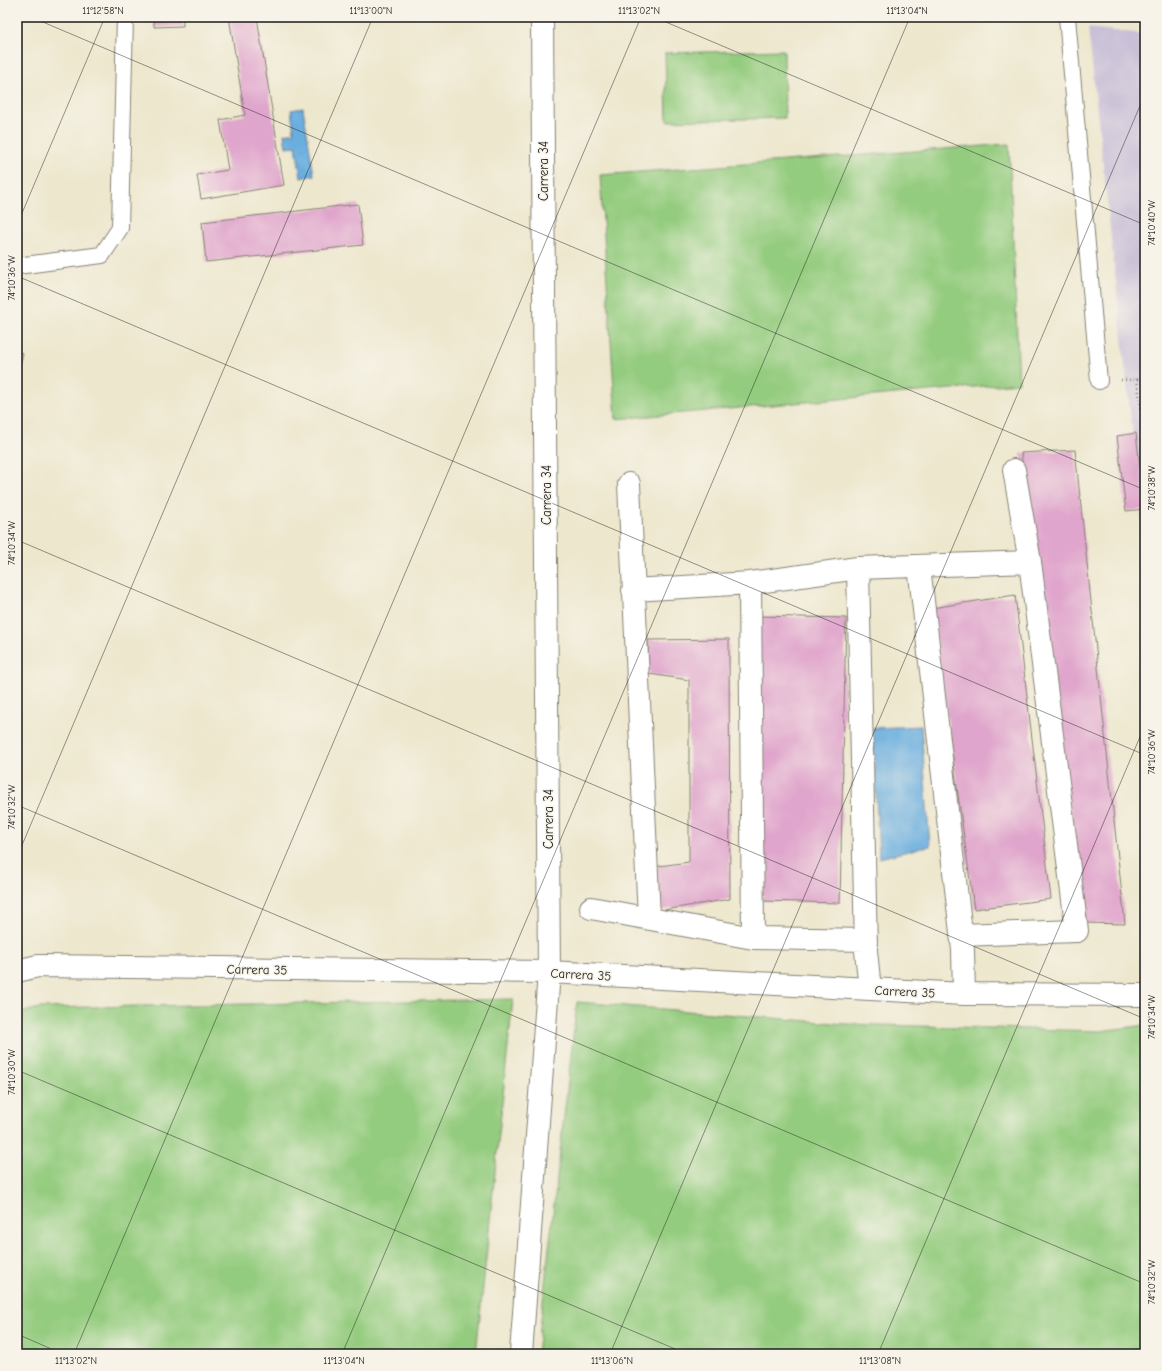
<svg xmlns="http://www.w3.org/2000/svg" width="1162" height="1371" font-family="'Comic Neue',sans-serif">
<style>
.industrial{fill:#c9bfd7}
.green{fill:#94cc7f;stroke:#58744e}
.water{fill:#6aaedf;stroke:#43657e}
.building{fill:#e0a5cc}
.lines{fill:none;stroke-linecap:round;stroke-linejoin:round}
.lane-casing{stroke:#848274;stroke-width:18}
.street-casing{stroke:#848274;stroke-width:24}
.path{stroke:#848274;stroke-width:2.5;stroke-dasharray:1 3;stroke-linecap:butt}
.lane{stroke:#fff;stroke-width:16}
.street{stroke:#fff;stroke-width:22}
.ticks{fill:none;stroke:#1c1c1c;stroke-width:1;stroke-opacity:0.45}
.labels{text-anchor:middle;stroke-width:3;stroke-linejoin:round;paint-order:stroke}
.street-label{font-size:13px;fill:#1c1c1c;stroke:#f7f3e8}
.neatline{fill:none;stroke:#1c1c1c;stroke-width:1.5}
.ticks-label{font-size:10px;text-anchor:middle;fill:#1c1c1c}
</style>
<rect width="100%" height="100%" fill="#f7f3e8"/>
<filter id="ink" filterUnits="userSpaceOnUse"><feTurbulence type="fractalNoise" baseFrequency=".025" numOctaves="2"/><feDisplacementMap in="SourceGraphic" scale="8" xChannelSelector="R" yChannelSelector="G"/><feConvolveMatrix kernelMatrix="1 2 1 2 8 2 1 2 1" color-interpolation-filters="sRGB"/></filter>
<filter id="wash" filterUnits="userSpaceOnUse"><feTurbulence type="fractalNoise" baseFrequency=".012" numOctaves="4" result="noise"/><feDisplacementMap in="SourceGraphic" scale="16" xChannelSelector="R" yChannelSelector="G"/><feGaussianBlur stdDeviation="0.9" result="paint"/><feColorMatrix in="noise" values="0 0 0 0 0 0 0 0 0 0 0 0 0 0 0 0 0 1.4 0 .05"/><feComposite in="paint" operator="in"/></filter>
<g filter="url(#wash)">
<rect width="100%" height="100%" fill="#ede7cd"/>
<!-- industrial -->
<path class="industrial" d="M 1088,28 L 1145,34 L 1145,548 Z"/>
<!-- green -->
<path class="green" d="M 784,50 L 785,118 L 667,121 L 665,53 Z
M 1009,144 L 1019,383 L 616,419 L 600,175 Z
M 513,999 L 476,1354 L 17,1354 L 17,1014 L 39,1008 Z
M 577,1002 L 845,1024 L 1101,1031 L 1145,1025 L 1145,1354 L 537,1354 Z"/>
<!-- water -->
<path class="water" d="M 303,108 L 314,175 L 301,178 L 296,146 L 286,147 L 284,134 L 294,132 L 291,110 Z
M 921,726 L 930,846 L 879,858 L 873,728 Z"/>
<g id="blocks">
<!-- building -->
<path class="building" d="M 154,17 L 183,17 L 183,26 L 154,27 Z
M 229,17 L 257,17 L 284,185 L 201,199 L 197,175 L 228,170 L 220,120 L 245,115 Z
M 358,204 L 363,245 L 206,262 L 202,222 Z
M 17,351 L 23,353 L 18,375 L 17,375 Z
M 1136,433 L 1145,509 L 1126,511 L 1117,436 Z
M 1075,450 L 1125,924 L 1085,923 L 1021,453 Z
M 1015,595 L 1051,899 L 974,909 L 932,608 Z
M 756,616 L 846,618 L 840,903 L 763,901 Z
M 729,639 L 730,899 L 652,912 L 652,867 L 689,862 L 689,680 L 649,674 L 648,640 Z"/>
</g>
</g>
<g filter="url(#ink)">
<use href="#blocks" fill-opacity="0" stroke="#848274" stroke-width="1"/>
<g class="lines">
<defs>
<path id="lane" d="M 1067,17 L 1099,381
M 17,266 L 102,255 L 120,228 L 125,17"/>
<path id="street" d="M 629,484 L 649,918
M 919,566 L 963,950 L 964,994
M 858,568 L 866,951 L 870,989
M 750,583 L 753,938
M 633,590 L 750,583 L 858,568 L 1030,562
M 591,908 L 753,938 L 866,940
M 961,935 L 1077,931 L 1030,562 L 1014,470
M 17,971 L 38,966 L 549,972 L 964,994 L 1145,995
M 521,1354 L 549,972 L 542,17"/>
</defs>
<!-- lane casing -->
<use href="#lane" class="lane-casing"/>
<!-- street casing -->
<use href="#street" class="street-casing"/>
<!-- path -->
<path class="path" d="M 1137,379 L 1145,435
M 1121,380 L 1145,379"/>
<!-- lane -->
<use href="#lane" class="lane"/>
<!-- street -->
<use href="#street" class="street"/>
</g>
</g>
<!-- ticks -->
<path class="ticks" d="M 31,17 L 1145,490M 654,17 L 1145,225M 17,225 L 105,17M 17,276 L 1145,755M 17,540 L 1145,1019M 17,805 L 1145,1284M 17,857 L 373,17M 17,1070 L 687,1354M 17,1334 L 63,1354M 74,1354 L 641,17M 342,1354 L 910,17M 610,1354 L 1145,94M 878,1354 L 1145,725"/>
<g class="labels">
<!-- street labels -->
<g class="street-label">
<text transform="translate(543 171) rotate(-90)" y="5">Carrera 34</text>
<text transform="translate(546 495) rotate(-90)" y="5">Carrera 34</text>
<text transform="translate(548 819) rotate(-90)" y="5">Carrera 34</text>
<text transform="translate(257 969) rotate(1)" y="5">Carrera 35</text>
<text transform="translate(581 974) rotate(3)" y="5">Carrera 35</text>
<text transform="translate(905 991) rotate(3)" y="5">Carrera 35</text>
</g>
</g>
<!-- margin -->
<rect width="1162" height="1371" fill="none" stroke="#f7f3e8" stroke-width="44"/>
<rect x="22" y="22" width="1118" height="1327" class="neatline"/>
<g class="ticks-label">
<text x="103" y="14">11°12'58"N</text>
<text x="371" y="14">11°13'00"N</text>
<text x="639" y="14">11°13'02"N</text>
<text x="907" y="14">11°13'04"N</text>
<text transform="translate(1151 223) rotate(-90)" y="4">74°10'40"W</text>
<text transform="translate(11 278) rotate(-90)" y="4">74°10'36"W</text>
<text transform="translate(1151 488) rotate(-90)" y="4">74°10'38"W</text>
<text transform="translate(11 543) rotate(-90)" y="4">74°10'34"W</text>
<text transform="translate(1151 752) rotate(-90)" y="4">74°10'36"W</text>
<text transform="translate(11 807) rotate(-90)" y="4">74°10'32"W</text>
<text transform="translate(1151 1017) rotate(-90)" y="4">74°10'34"W</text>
<text transform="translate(11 1072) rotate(-90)" y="4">74°10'30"W</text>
<text transform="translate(1151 1282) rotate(-90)" y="4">74°10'32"W</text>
<text x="76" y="1364">11°13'02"N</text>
<text x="344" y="1364">11°13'04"N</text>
<text x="612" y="1364">11°13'06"N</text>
<text x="880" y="1364">11°13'08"N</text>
</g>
</svg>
